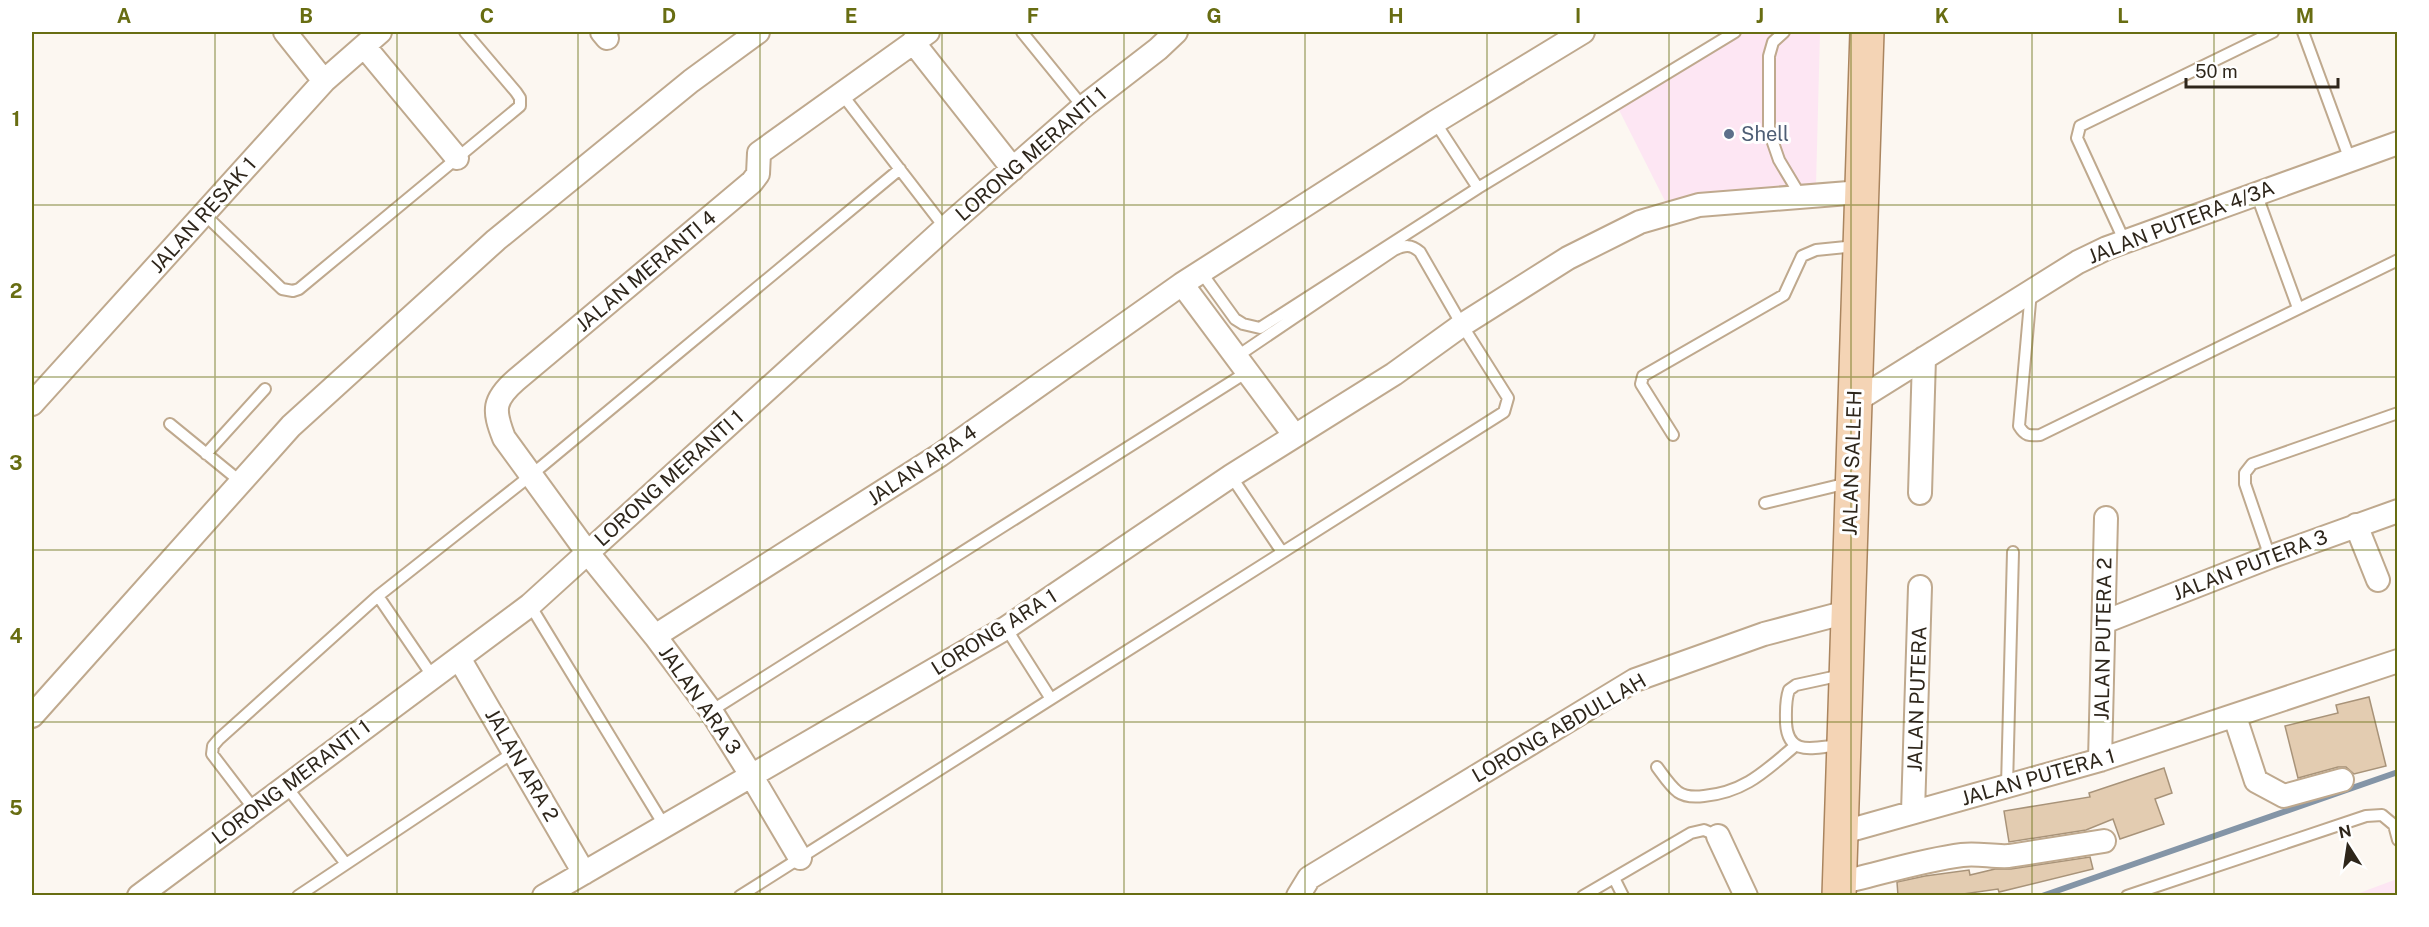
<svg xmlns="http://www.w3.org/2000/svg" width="2429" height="927" font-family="'Public Sans',sans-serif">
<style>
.commercial{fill:#fde6f3}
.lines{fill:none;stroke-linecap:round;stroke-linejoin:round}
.stream{stroke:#8495a7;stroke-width:6}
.building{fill:#e3ccb1;stroke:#a89379;stroke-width:1.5}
.lane-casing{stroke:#bfa98e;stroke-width:14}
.street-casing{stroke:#bfa98e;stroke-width:26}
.primary-casing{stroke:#aa855f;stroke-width:36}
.lane{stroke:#fff;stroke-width:10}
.street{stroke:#fff;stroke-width:22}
.primary{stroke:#f4d4b5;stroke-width:33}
.grid{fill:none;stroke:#686d12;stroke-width:1.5;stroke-opacity:0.55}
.service-dot{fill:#5c6f8a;stroke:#fff;stroke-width:2}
.labels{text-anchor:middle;stroke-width:6;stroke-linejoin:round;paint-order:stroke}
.service-label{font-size:20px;fill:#4e5e75;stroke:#fff;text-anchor:start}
.street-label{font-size:20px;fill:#2e261b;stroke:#fff}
.neatline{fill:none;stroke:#686d12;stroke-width:2}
.grid-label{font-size:20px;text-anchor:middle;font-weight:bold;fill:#686d12}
</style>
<rect width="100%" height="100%" fill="#fcf7f1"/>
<!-- commercial -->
<path class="commercial" d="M 1742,32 L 1820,32 L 1816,186 L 1667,205 L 1618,108 Z
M 2397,879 L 2397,895 L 2354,895 Z"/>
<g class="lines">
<!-- stream -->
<path class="stream" d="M 2042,896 L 2398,772"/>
</g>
<!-- building -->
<path class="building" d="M 2369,697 L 2386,766 L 2354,774 L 2346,767 L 2338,767 L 2298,778 L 2285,726 L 2338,713 L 2336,705 Z
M 2164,768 L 2172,793 L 2155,799 L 2164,824 L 2120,839 L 2113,819 L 2086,830 L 2009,842 L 2004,811 L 2090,797 L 2089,793 Z
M 2090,857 L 2093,869 L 1999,892 L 1998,889 L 1949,896 L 1898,896 L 1897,882 L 1925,876 L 1969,870 L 1970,875 L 1995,869 L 2011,869 Z"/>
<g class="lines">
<defs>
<path id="lane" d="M 1022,32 L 1083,107
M 1784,32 L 1773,42 L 1769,56 L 1769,131 L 1779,160 L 1800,195
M 2303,32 L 2350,160
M 841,93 L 945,228
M 1435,122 L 1478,188
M 2256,193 L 2298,308
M 204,214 L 282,289 L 293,291 L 299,289 L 520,106 L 520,98 L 516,92 L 465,32
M 2124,240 L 2077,138 L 2080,126 L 2273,32
M 1201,272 L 1235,319 L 1243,324 L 1260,328 L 1478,188 L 1735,32
M 2031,291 L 2019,426 C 2025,436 2029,436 2040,435 L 2398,260
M 170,424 L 241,482
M 1673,435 L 1641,384 L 1643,376 L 1784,295 L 1802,256 L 1816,250 L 1856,246
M 206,454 L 265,389
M 1231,476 L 1282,552
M 1765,503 L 1848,483
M 2270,557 L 2245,484 L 2245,473 L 2252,464 L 2398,413
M 378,596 L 433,677
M 530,605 L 664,825
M 1006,628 L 1051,699
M 711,711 L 1247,372
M 1841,745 C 1815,747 1788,758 1786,723 C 1786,711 1785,701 1789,690 L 1796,685 L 1842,675
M 1657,767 C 1663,775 1670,786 1678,792 C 1685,797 1696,797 1704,796 C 1745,792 1765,771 1795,746
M 286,786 L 346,864
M 2007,786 L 2013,552
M 254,809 L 212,754 L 213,746 L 219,739 L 378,596 L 530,476 L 900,169
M 1614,878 L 1623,896
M 298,896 L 514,752
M 740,896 L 1504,412 L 1508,398 L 1462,325 L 1420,252 C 1411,244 1405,245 1394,250 L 1236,357
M 1583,896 L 1691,833 L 1704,830 L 1718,836
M 2127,896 L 2366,816 L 2382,815 L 2394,825 L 2398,840"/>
<path id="street" d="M 285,32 L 324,81
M 602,32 L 607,38
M 913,42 L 1013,169
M 364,46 L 457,158
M 1182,284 L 1295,436
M 1854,402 L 2078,262 L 2107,248 L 2398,143
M 32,404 L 324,81 L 380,32
M 1920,493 L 1924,358
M 2356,525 L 2378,580
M 2104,622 L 2270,557 L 2398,511
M 655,636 L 940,455 L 1182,284 L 1435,122 L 1583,32
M 459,658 L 584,873
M 32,716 L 291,426 L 496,240 L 691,81 L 758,32
M 2235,717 L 2256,781 L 2284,796 L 2342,780
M 2100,760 L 2106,518
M 1913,812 L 1920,587
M 1840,833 L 2100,760 L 2398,661
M 1718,836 L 1746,896
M 800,858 L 751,775 L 711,711 L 655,636 L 587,552 L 504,438 C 493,410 493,400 516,380 L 752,182 L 758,174 L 759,153 L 928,32
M 1839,883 C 1879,874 1922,860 1962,855 C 1978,853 1993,857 2009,856 L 2104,841
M 139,896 L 530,605 L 945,228 L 1083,107 L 1158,49 L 1176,32
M 544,896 L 1006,628 L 1231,476 L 1394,374 L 1462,325 L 1568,258 L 1640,222 L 1699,205 L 1861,192
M 1298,896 L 1309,878 L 1635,680 L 1764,634 L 1847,612"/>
<path id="primary" d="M 1839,896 L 1867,32"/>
</defs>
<!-- lane casing -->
<use href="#lane" class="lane-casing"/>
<!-- street casing -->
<use href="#street" class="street-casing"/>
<!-- primary casing -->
<use href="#primary" class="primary-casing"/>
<!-- lane -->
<use href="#lane" class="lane"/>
<!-- street -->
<use href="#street" class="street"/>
<!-- primary -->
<use href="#primary" class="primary"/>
</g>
<!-- grid -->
<path class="grid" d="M 215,32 L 215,896M 397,32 L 397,896M 578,32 L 578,896M 760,32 L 760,896M 942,32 L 942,896M 1124,32 L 1124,896M 1305,32 L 1305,896M 1487,32 L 1487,896M 1669,32 L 1669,896M 1851,32 L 1851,896M 2032,32 L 2032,896M 2214,32 L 2214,896M 32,205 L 2398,205M 32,377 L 2398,377M 32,550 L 2398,550M 32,722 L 2398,722"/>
<!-- markers -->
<circle class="service-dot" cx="1729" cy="134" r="6"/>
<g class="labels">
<!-- service labels -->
<g class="service-label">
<text x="1741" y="141">Shell</text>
</g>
<!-- street labels -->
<g class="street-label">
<text transform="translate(1031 154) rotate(-41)" y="7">LORONG MERANTI 1</text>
<text transform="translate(203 215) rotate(-48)" y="7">JALAN RESAK 1</text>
<text transform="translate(2181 222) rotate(-21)" y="7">JALAN PUTERA 4/3A</text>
<text transform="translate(646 271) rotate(-40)" y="7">JALAN MERANTI 4</text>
<text transform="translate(1852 463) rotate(-88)" y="7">JALAN SALLEH</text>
<text transform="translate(922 465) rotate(-34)" y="7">JALAN ARA 4</text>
<text transform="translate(669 478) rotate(-42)" y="7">LORONG MERANTI 1</text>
<text transform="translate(2250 565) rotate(-21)" y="7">JALAN PUTERA 3</text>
<text transform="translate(994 632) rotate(-32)" y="7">LORONG ARA 1</text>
<text transform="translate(2103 639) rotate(-89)" y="7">JALAN PUTERA 2</text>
<text transform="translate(1917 699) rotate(-88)" y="7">JALAN PUTERA</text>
<text transform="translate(700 700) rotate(55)" y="7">JALAN ARA 3</text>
<text transform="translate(1559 728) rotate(-30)" y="7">LORONG ABDULLAH</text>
<text transform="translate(522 765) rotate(60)" y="7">JALAN ARA 2</text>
<text transform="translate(2038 777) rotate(-16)" y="7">JALAN PUTERA 1</text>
<text transform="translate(291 782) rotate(-37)" y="7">LORONG MERANTI 1</text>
</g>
</g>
<!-- border -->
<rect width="2429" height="927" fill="none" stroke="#ffffff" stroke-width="66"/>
<!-- north arrow -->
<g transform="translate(2348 846) rotate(348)" stroke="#ffffff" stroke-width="4.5" paint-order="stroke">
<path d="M0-4.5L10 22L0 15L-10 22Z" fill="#2e261b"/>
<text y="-9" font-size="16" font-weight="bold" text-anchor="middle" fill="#2e261b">N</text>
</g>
<!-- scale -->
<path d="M2186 78v9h152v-9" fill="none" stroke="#2e261b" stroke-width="3"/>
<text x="2195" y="78" font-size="18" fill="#2e261b" stroke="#ffffff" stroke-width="4.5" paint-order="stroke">50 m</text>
<rect x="33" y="33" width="2363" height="861" class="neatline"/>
<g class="grid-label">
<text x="124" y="23">A</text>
<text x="306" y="23">B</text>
<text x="487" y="23">C</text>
<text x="669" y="23">D</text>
<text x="851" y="23">E</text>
<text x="1033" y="23">F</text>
<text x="1214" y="23">G</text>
<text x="1396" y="23">H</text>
<text x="1578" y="23">I</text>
<text x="1760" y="23">J</text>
<text x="1942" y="23">K</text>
<text x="2123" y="23">L</text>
<text x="2305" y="23">M</text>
<text x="16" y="126">1</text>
<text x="16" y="298">2</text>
<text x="16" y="470">3</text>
<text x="16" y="643">4</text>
<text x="16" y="815">5</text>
</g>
</svg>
